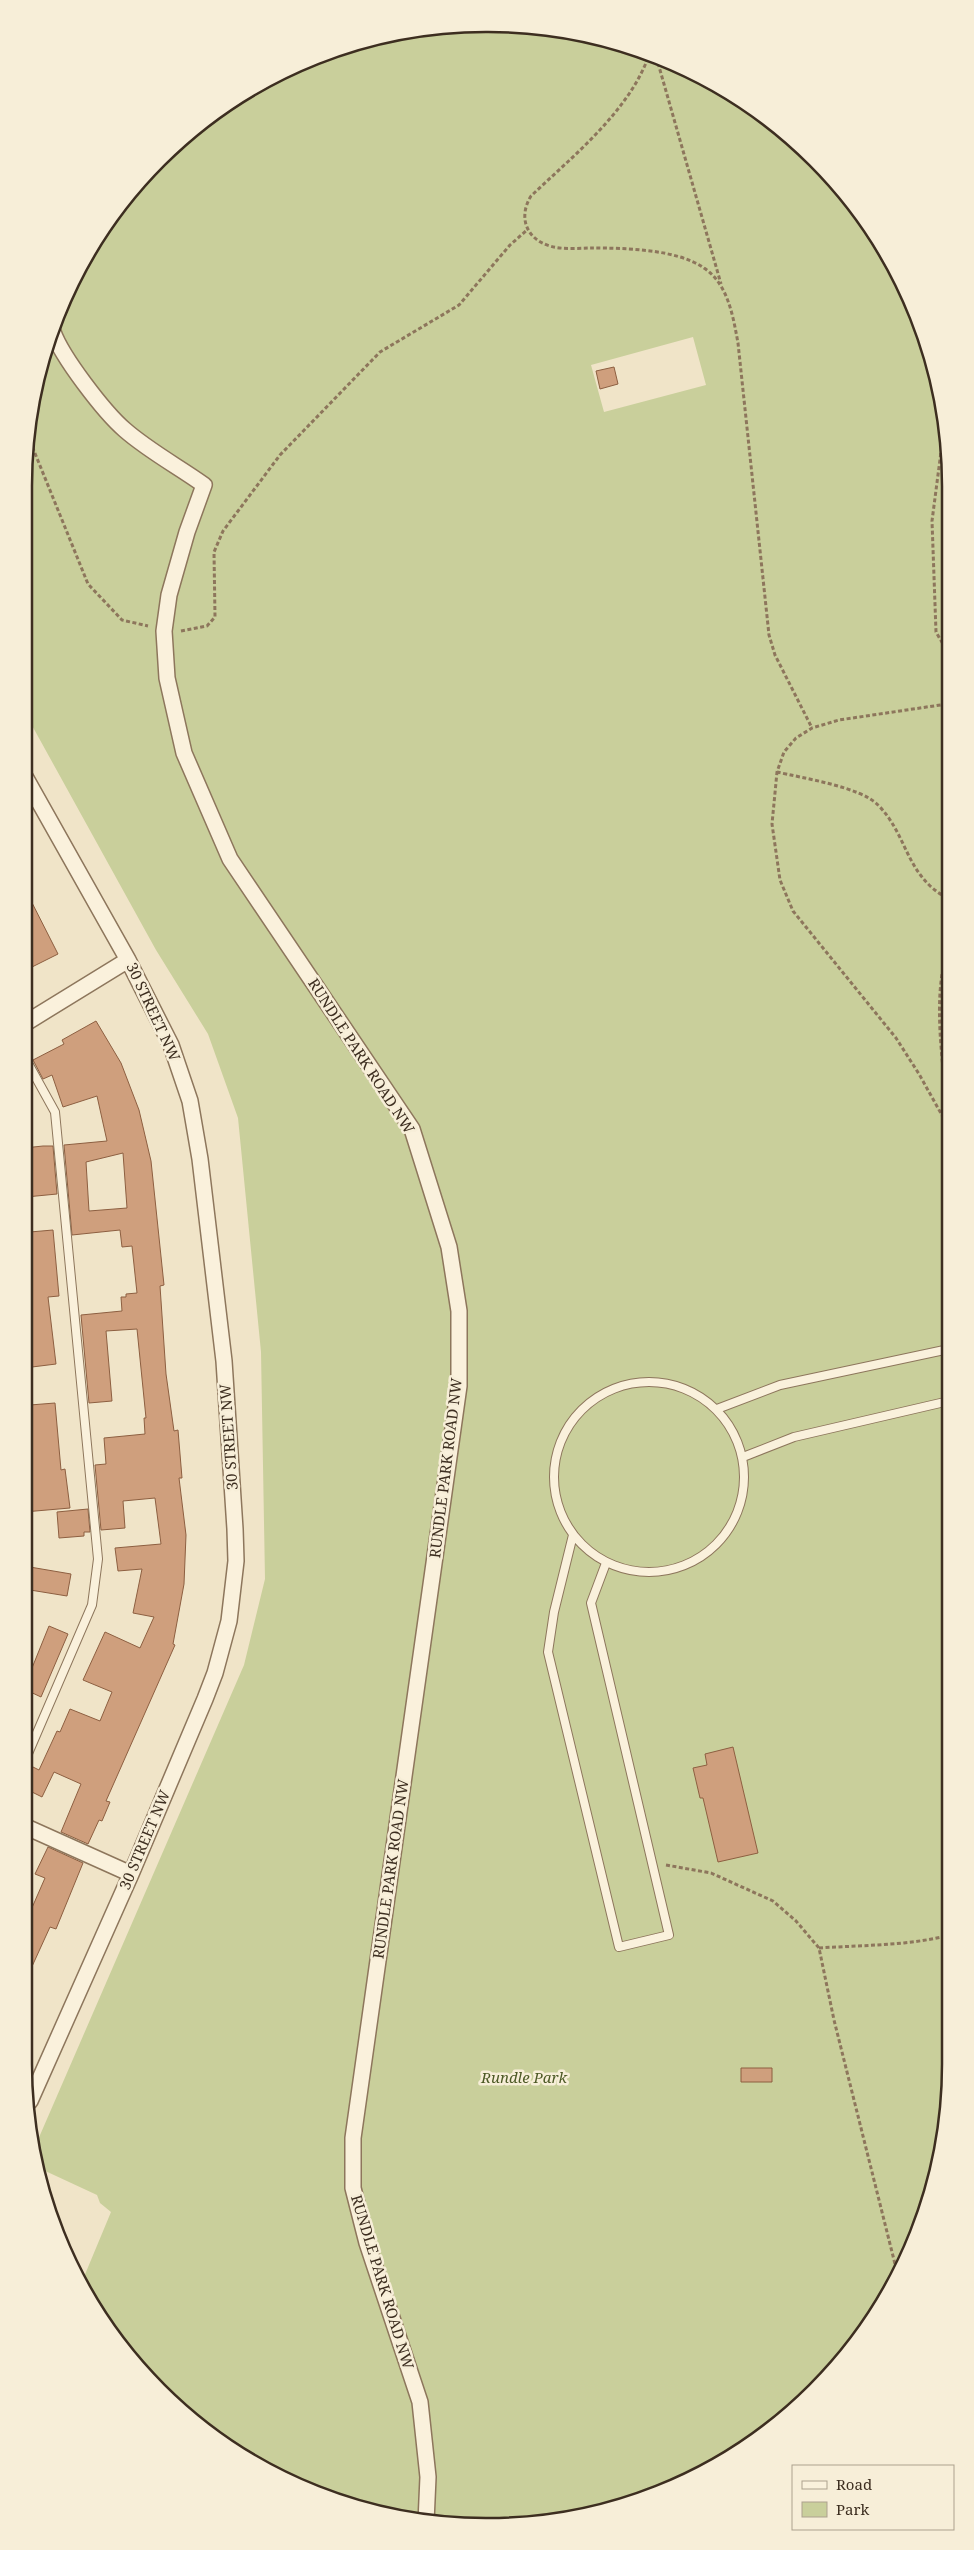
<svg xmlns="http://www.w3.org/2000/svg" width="974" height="2550" font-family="'Noto Serif',serif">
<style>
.green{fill:#c9cf9b;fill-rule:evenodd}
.building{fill:#cf9f7d;stroke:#8d5f41;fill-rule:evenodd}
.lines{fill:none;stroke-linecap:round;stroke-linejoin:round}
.service-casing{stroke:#8d765c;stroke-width:10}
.minor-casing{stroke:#8d765c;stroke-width:18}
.path{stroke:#8d765c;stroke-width:3;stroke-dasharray:4 2.5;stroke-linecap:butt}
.service{stroke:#faf1dc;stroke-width:8}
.minor{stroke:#faf1dc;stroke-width:15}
.labels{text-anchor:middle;stroke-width:5;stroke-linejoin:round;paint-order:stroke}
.street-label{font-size:15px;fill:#3d2e20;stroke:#f7eed8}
.park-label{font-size:15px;font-style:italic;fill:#4d5a26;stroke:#f7eed8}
.rim{fill:none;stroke:#3d2e20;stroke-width:2.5}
</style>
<rect width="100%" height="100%" fill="#f0e4c8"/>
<!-- green -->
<path class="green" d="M 518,25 L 607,40 L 744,102 L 835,182 L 915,309 L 946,426 L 950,2063 L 934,2183 L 902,2268 L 855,2345 L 744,2448 L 665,2491 L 578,2517 L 426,2522 L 338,2502 L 256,2464 L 139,2368 L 86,2294 L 81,2284 L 111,2212 L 100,2203 L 97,2195 L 41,2169 L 37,2142 L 244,1665 L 265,1579 L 261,1352 L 238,1118 L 208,1034 L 156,950 L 24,711 L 24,487 L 40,367 L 72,282 L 120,205 L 182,139 L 256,86 L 338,48 L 427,28 ZM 693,337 L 706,385 L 604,412 L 591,365 Z"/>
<!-- building -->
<path class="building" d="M 614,367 L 618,384 L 600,389 L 596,371 Z
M 24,887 L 58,954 L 24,971 Z
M 96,1021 L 121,1063 L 139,1110 L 151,1161 L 164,1285 L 160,1286 L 166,1374 L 174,1431 L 178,1430 L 182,1478 L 179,1478 L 186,1535 L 184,1584 L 173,1644 L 175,1645 L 106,1801 L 110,1802 L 102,1821 L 99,1820 L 88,1844 L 61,1832 L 81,1784 L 54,1772 L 42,1797 L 24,1788 L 24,1769 L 29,1765 L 39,1770 L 57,1731 L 60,1732 L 70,1709 L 100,1721 L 112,1692 L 83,1680 L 105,1632 L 140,1648 L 154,1617 L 133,1613 L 142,1569 L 118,1571 L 115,1548 L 161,1544 L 155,1498 L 123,1501 L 125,1528 L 101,1530 L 95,1465 L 106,1464 L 104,1438 L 145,1434 L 144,1418 L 146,1418 L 137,1329 L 106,1331 L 112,1401 L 89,1403 L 81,1315 L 122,1311 L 121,1297 L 126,1297 L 126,1294 L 137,1293 L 132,1246 L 122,1247 L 120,1230 L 72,1235 L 64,1145 L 107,1141 L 97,1096 L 63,1107 L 52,1075 L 43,1079 L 33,1060 L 64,1044 L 62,1040 ZM 123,1153 L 127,1208 L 89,1211 L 86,1162 Z
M 43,1146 L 53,1146 L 57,1194 L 26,1197 L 24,1148 Z
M 53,1230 L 59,1296 L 48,1297 L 56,1364 L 32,1367 L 27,1318 L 31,1317 L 27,1259 L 32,1259 L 30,1232 Z
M 55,1403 L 61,1470 L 65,1469 L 70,1508 L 24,1512 L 24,1434 L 32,1434 L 30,1405 Z
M 88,1509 L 90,1532 L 84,1532 L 84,1536 L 59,1538 L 57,1512 Z
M 24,1566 L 71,1574 L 67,1596 L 24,1589 Z
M 49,1626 L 68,1634 L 41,1697 L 24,1689 L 24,1675 L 28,1666 L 32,1668 Z
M 733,1747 L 758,1853 L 718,1862 L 703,1798 L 700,1798 L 693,1768 L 707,1765 L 705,1754 Z
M 48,1847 L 83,1863 L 56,1929 L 50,1927 L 24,1984 L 24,1926 L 45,1878 L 35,1874 Z
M 741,2068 L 772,2068 L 772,2082 L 741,2082 Z"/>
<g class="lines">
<defs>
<path id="service" d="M 24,1056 L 55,1112 L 98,1559 L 92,1605 L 24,1763
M554 1477a95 95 0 1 1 190 0a95 95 0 1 1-190 0Z
M 717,1409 L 780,1385 L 949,1349
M 743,1457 L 794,1437 L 949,1401
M 573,1535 L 554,1612 L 548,1652 L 619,1947 L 669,1935 L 591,1603 L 606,1563"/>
<path id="minor" d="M 53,332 C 62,357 104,412 125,430 C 149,451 179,467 204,485 L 187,532 L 169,595 L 164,631 L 167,678 L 184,753 L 230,859 L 412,1129 L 449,1247 L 459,1311 L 459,1386 L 353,2138 L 353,2188 L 367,2243 L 420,2402 L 428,2477 L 426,2522
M 24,775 L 128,960 L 171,1045 L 190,1101 L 200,1159 L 224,1361 L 235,1529 L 236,1561 L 229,1621 L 215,1673 L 205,1699 L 131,1874 L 30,2101
M 24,1024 L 128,960
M 24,1826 L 131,1874"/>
</defs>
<!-- service casing -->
<use href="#service" class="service-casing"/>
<!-- minor casing -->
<use href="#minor" class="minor-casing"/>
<!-- path -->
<path class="path" d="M 648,58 C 627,113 573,156 531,196 C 518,217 526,239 550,246 C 563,250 579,248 592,248 C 624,248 677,249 704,268 C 728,284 733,316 738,343 L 769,635 L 775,655 L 812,728
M 658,63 L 721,284
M 945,421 L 932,521 L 936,632 L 947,651
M 30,441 L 88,584 L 122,620 L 148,626
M 181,631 L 207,626 L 215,617 L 214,552 L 223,531 L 280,455 L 380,352 L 459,305 L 510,245 L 527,230
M 947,704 L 839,720 L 812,728 L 796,738 L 784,752 L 777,772 L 772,824 L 780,880 L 793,911 L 896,1038 L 919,1074 L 948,1126
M 777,772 C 802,778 861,787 878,805 C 908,835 905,875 947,898
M 948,949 C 931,999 944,1067 948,1119
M 666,1865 L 711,1873 L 773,1901 L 796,1921 L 819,1948 L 834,2020 L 898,2276
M 819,1948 C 863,1945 907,1946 950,1935"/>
<!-- service -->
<use href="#service" class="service"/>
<!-- minor -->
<use href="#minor" class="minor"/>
</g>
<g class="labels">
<!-- street labels -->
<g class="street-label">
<text transform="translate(153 1012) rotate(65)" y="5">30 STREET NW</text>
<text transform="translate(361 1056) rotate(57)" y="5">RUNDLE PARK ROAD NW</text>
<text transform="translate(229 1437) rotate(-94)" y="5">30 STREET NW</text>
<text transform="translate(446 1468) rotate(-83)" y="5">RUNDLE PARK ROAD NW</text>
<text transform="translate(145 1840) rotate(-67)" y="5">30 STREET NW</text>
<text transform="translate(391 1869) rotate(-82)" y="5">RUNDLE PARK ROAD NW</text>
<text transform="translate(382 2282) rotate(73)" y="5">RUNDLE PARK ROAD NW</text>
</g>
<!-- park labels -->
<g class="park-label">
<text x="524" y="2083">Rundle Park</text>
</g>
</g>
<!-- crop -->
<path d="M0 0H974V2550H0ZM486 32H488A454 454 0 0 1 942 486V2064A454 454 0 0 1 488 2518H486A454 454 0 0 1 32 2064V486A454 454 0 0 1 486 32Z" fill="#f7eed8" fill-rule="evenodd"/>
<path class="rim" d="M486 32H488A454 454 0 0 1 942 486V2064A454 454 0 0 1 488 2518H486A454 454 0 0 1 32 2064V486A454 454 0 0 1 486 32Z"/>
<!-- legend -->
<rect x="792" y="2465" width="162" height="65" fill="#f7eed8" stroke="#ada18e"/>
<rect x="802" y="2481" width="25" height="8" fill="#faf1dc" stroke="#ada18e"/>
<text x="836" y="2490" font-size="15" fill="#3d2e20">Road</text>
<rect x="802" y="2502" width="25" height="15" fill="#c9cf9b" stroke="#ada18e"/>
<text x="836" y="2515" font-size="15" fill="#3d2e20">Park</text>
</svg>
